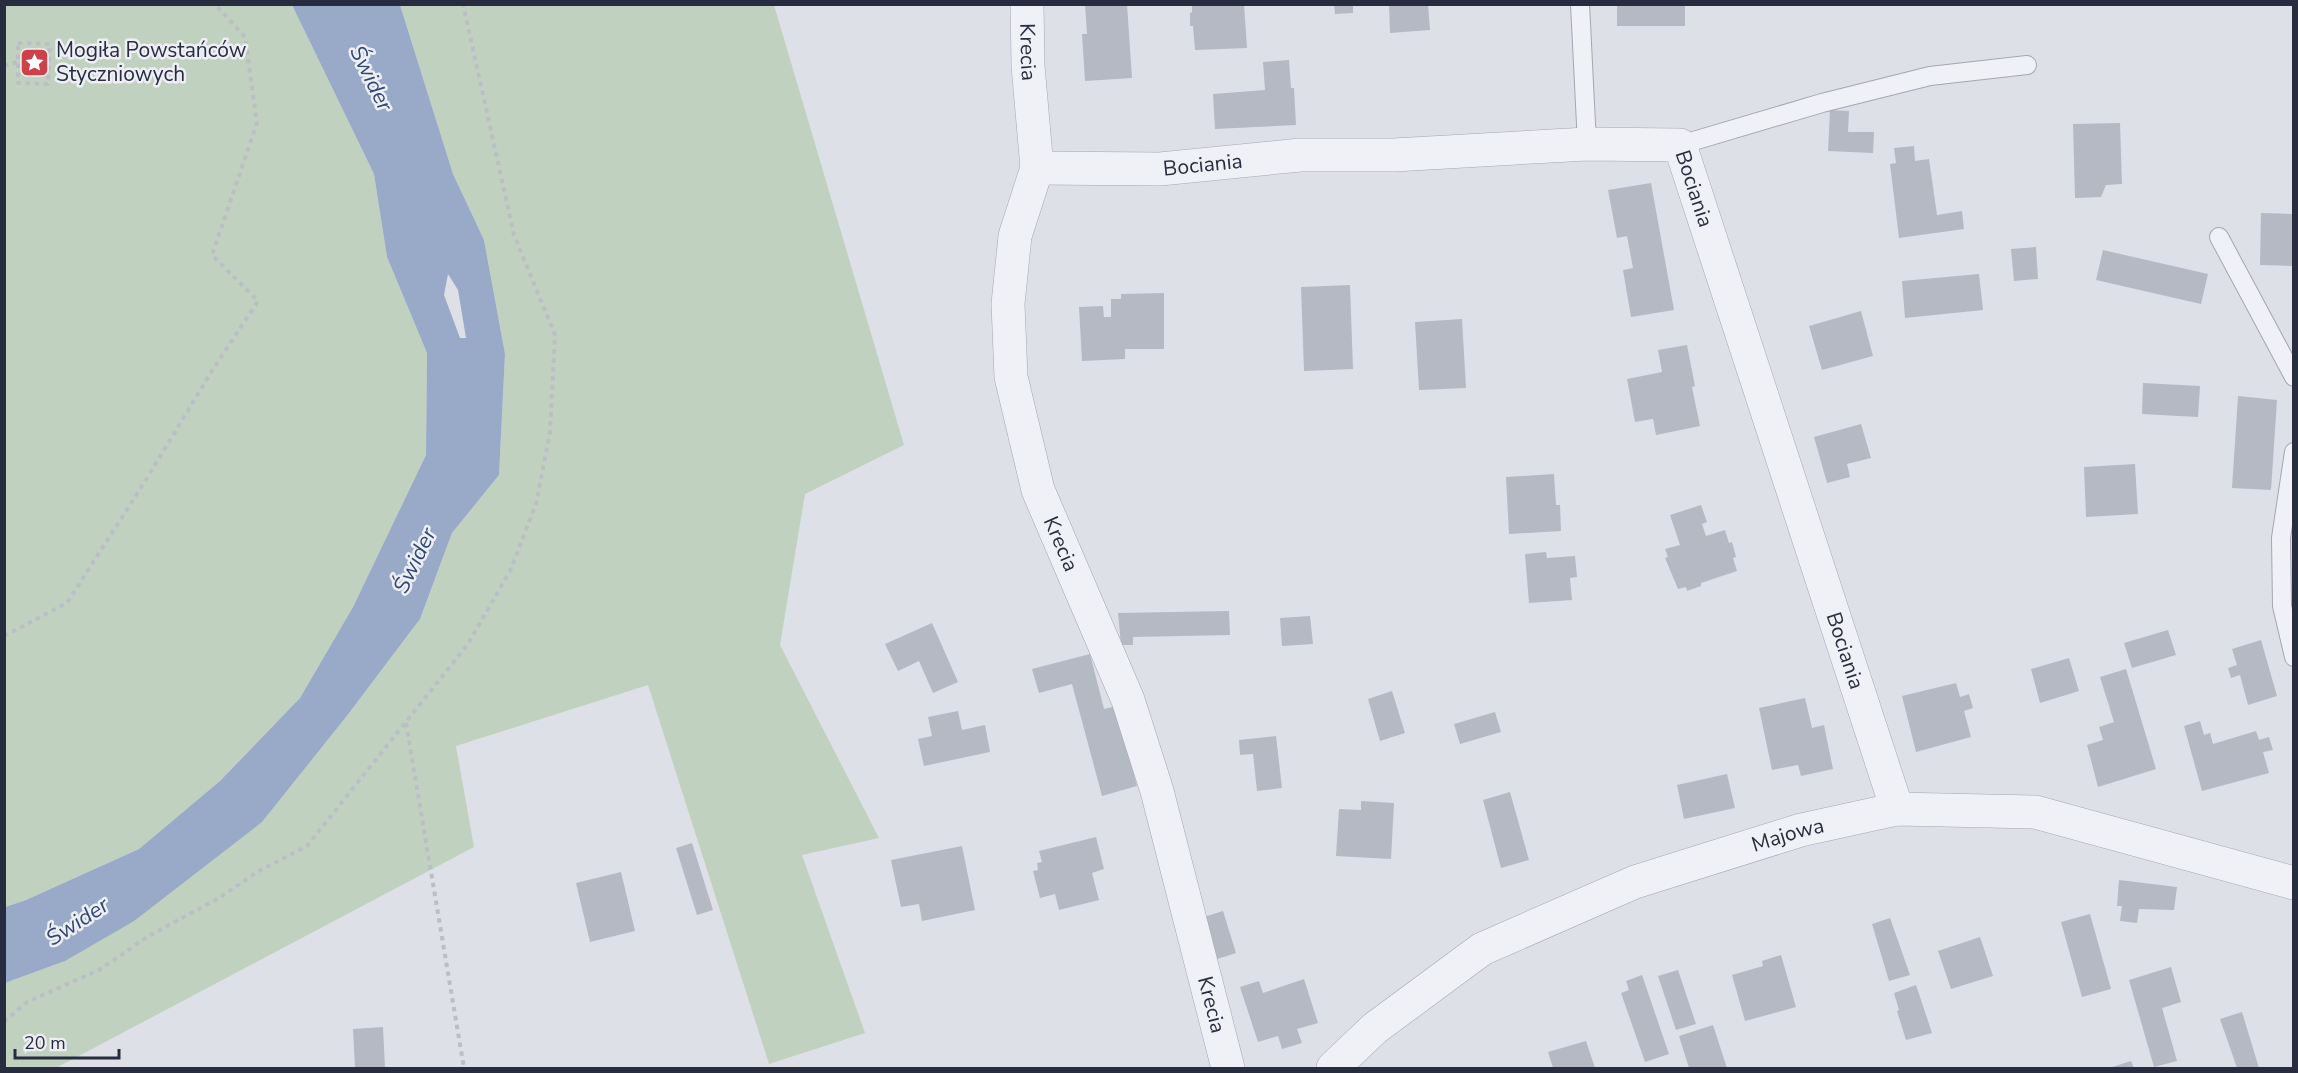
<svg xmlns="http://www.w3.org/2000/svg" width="2298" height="1073" font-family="'Nunito Sans',sans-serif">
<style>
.green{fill:#c1d1bf}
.water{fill:#98aac7;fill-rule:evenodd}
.building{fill:#b5b9c4}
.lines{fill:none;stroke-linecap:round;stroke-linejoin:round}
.service-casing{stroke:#a3a7b1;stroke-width:20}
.minor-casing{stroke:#a3a7b1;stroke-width:34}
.path{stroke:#bcbec6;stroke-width:4;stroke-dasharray:4.5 4.5;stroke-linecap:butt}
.service{stroke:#f0f1f6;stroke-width:18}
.minor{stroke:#f0f1f6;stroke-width:33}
.labels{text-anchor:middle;stroke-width:5;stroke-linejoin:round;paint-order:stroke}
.poi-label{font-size:21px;fill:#272d3e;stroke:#edeff5;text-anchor:start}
.street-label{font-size:21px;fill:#272d3e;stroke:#edeff5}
.water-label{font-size:22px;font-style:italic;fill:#324771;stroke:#edeff5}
</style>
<rect width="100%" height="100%" fill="#dee0e7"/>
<!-- green -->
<path class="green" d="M 5,5 L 292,5 L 374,174 L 387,257 L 427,353 L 426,455 L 353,607 L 300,698 L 220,781 L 139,849 L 26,900 L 5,907 Z
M 400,5 L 774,5 L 904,445 L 805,494 L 780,645 L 879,838 L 802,855 L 865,1033 L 769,1064 L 648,685 L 456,746 L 474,847 L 56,1068 L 5,1068 L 5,983 L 65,961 L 262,822 L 346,717 L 420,619 L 452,533 L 499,475 L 505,354 L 484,240 L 453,174 Z"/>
<!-- water -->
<path class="water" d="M 292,5 L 400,5 L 453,174 L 484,240 L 505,354 L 499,475 L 452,533 L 420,619 L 346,717 L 262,822 L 134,921 L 65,961 L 5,983 L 5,907 L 26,900 L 139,849 L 220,781 L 300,698 L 353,607 L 426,455 L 427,353 L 387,257 L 374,174 ZM 448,274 L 458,290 L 466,338 L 460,338 L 444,295 Z"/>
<!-- building -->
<path class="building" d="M 1085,4 L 1127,4 L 1132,78 L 1085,81 L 1082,34 L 1087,34 Z
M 1192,4 L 1244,4 L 1247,48 L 1195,50 L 1193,26 L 1190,26 L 1190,13 L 1192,12 Z
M 1334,4 L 1353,4 L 1353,13 L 1335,14 Z
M 1389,4 L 1428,4 L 1430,30 L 1390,33 Z
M 1617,4 L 1685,4 L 1685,26 L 1617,26 Z
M 1289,60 L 1291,88 L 1294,88 L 1296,125 L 1215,129 L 1213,94 L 1265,90 L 1263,62 Z
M 1830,110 L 1849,111 L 1848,132 L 1874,132 L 1873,153 L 1828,151 Z
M 2120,123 L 2122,184 L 2106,185 L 2101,197 L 2075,198 L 2073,124 Z
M 1914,146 L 1915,161 L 1929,159 L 1937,215 L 1962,211 L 1964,229 L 1899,238 L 1890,164 L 1896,163 L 1894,148 Z
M 1651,183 L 1674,310 L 1631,317 L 1623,270 L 1633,268 L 1627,236 L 1617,238 L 1608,190 Z
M 2261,213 L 2294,214 L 2294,266 L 2260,265 Z
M 2036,247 L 2038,279 L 2014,281 L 2011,249 Z
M 2103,250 L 2208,274 L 2201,304 L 2096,280 Z
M 1979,274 L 1983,310 L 1905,318 L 1902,281 Z
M 1350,285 L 1353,369 L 1304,371 L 1301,287 Z
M 1164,293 L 1164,349 L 1125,349 L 1125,359 L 1082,361 L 1079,307 L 1103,306 L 1104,317 L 1111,317 L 1111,299 L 1121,299 L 1121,294 Z
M 1861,311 L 1873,356 L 1822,370 L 1809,326 Z
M 1462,319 L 1466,388 L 1419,390 L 1415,322 Z
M 1687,345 L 1695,386 L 1692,387 L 1700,426 L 1656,435 L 1653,419 L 1635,422 L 1627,379 L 1662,372 L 1658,350 Z
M 2143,383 L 2200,386 L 2198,417 L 2142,414 Z
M 2238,396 L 2277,400 L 2271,490 L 2232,488 Z
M 1861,424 L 1871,458 L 1847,464 L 1850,477 L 1827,483 L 1814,437 Z
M 2135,464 L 2138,514 L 2086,517 L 2084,467 Z
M 1554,474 L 1556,505 L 1560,505 L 1561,531 L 1509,534 L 1506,477 Z
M 1701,505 L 1707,522 L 1702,524 L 1706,536 L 1725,530 L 1729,543 L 1732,542 L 1736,557 L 1733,558 L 1737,571 L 1701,583 L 1701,586 L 1687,591 L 1686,587 L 1678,589 L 1665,558 L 1668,557 L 1665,549 L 1680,545 L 1670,515 Z
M 1546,552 L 1547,558 L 1575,556 L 1577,577 L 1570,578 L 1572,600 L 1529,603 L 1525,554 Z
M 1229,611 L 1230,635 L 1133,637 L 1133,645 L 1121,645 L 1118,613 Z
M 1310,616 L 1313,644 L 1282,646 L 1280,618 Z
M 932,623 L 958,682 L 933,693 L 919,661 L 898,671 L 885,644 Z
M 2168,630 L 2176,655 L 2132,668 L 2124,643 Z
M 2261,640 L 2277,696 L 2248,705 L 2240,675 L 2231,678 L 2228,668 L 2237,665 L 2232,649 Z
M 1090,654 L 1104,709 L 1116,706 L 1137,786 L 1102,796 L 1072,684 L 1039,693 L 1032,669 Z
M 2069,658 L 2079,691 L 2040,703 L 2031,669 Z
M 2126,669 L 2156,769 L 2098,787 L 2087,745 L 2103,740 L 2099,727 L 2114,722 L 2100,677 Z
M 1956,683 L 1960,697 L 1969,694 L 1973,708 L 1964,711 L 1971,737 L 1916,752 L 1902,696 Z
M 1392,691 L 1405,733 L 1380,741 L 1368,699 Z
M 1805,698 L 1812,728 L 1824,725 L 1833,769 L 1801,776 L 1798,765 L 1772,770 L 1759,708 Z
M 958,711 L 962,730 L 985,725 L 990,752 L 924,766 L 918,739 L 932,736 L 928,717 Z
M 1495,712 L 1501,732 L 1460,744 L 1454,724 Z
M 2200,721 L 2204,735 L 2210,733 L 2213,744 L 2256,731 L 2259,740 L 2269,737 L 2273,750 L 2263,752 L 2269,773 L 2202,791 L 2184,726 Z
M 1276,736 L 1282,788 L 1257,791 L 1253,754 L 1240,755 L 1239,740 Z
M 1727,774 L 1735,808 L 1684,819 L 1677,785 Z
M 1510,792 L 1529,860 L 1501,868 L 1483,800 Z
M 1361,801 L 1394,803 L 1391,859 L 1336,856 L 1339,809 L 1361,810 Z
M 1096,837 L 1104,869 L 1092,873 L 1099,900 L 1059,910 L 1055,894 L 1040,898 L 1033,871 L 1038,870 L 1037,863 L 1042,862 L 1039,851 Z
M 692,843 L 713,910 L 697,915 L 676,848 Z
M 962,846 L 975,910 L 922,921 L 919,904 L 901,907 L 891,860 Z
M 621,872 L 635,931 L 590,942 L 576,883 Z
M 2119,880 L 2177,887 L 2174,910 L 2139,909 L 2137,923 L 2120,921 L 2122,906 L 2117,906 Z
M 1223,911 L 1236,953 L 1217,959 L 1204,917 Z
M 2090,914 L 2111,989 L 2082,997 L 2061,922 Z
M 1890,918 L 1910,975 L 1889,981 L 1872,924 Z
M 1980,937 L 1993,976 L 1951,989 L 1938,951 Z
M 1781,955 L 1796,1007 L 1745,1021 L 1732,975 L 1763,966 L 1762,961 Z
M 2171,967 L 2181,1002 L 2162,1008 L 2177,1061 L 2154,1067 L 2129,980 Z
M 1678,970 L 1696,1024 L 1676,1030 L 1658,976 Z
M 1642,975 L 1669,1054 L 1645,1062 L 1621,993 L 1629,990 L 1626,981 Z
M 1304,979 L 1318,1023 L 1297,1029 L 1302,1043 L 1282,1049 L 1278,1036 L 1258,1042 L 1240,987 L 1259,981 L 1263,993 Z
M 1916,985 L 1932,1033 L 1906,1040 L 1897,1011 L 1899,1010 L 1894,993 Z
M 2242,1012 L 2259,1068 L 2237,1068 L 2220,1019 Z
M 1713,1025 L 1727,1068 L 1689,1068 L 1679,1036 Z
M 383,1027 L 385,1068 L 355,1068 L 353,1029 Z
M 1586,1041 L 1595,1068 L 1553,1068 L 1548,1052 Z
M 2131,1061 L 2134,1068 L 2109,1068 Z"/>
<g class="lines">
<defs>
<path id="service" d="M 1580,4 L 1587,144
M 1680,145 L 1822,103 L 1930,76 L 2027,65
M 2219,237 L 2294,377
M 2294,452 L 2281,538 L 2282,606 L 2294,657"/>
<g id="minor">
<path id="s1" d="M 1027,4 L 1028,66 L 1037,168 L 1015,236 L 1008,304 L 1011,377 L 1038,490 L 1128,700 L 1157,791 L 1228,1068"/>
<path id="s2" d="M 1037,168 L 1160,169 L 1300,155 L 1394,155 L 1587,144 L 1680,145 L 1897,809"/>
<path id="s3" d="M 1333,1068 L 1375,1028 L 1482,949 L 1635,882 L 1801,830 L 1897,809 L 2035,812 L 2294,883"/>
</g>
</defs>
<!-- service casing -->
<use href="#service" class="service-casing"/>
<!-- minor casing -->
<use href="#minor" class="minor-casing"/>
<!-- path -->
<path class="path" d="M 18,43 L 50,44 L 48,84 L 18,83 Z
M 4,66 L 17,62
M 4,636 L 67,603 L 144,483 L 210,374 L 258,301 L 212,255 L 257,123 L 245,37 L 215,4
M 406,723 L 464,1068
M 4,1022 L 27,1002 L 99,970 L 147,937 L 219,898 L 257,872 L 307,846 L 468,644 L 510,571 L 536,504 L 550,432 L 555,335 L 514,235 L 463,4"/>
<!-- service -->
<use href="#service" class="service"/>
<!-- minor -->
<use href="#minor" class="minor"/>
</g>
<!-- icons -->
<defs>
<symbol id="sight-square" viewBox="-11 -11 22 22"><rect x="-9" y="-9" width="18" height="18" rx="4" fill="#cc4248" stroke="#edeff5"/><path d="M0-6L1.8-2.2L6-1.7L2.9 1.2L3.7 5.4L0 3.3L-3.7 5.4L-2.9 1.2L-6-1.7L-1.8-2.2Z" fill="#fff"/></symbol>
</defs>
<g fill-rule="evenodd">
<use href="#sight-square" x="18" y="46" width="33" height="33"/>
</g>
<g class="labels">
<!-- poi labels -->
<g class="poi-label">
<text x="56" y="57">Mogiła Powstańców<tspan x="56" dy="24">Styczniowych</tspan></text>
</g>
<!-- street labels -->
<g class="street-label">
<text dy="7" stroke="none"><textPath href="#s1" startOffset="48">Krecia</textPath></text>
<text dy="7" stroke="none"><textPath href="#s2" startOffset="166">Bociania</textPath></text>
<text dy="7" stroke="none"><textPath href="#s2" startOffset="690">Bociania</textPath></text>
<text dy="7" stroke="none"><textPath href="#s1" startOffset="552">Krecia</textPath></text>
<text dy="7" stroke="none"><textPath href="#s2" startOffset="1176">Bociania</textPath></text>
<text dy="7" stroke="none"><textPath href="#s3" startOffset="518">Majowa</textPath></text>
<text dy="7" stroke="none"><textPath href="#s1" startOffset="1038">Krecia</textPath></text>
</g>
<!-- water labels -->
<g class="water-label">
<text transform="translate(372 78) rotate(64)" y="8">Świder</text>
<text transform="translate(414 560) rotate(-64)" y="8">Świder</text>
<text transform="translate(77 921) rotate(-33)" y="8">Świder</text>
</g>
</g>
<!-- border -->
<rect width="2298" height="1073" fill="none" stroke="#272d3e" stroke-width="12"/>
<!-- scale -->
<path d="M15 1049v9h104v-9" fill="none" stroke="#272d3e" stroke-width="3"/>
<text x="24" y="1049" font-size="18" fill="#272d3e" stroke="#edeff5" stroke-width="4.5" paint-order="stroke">20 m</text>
</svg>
